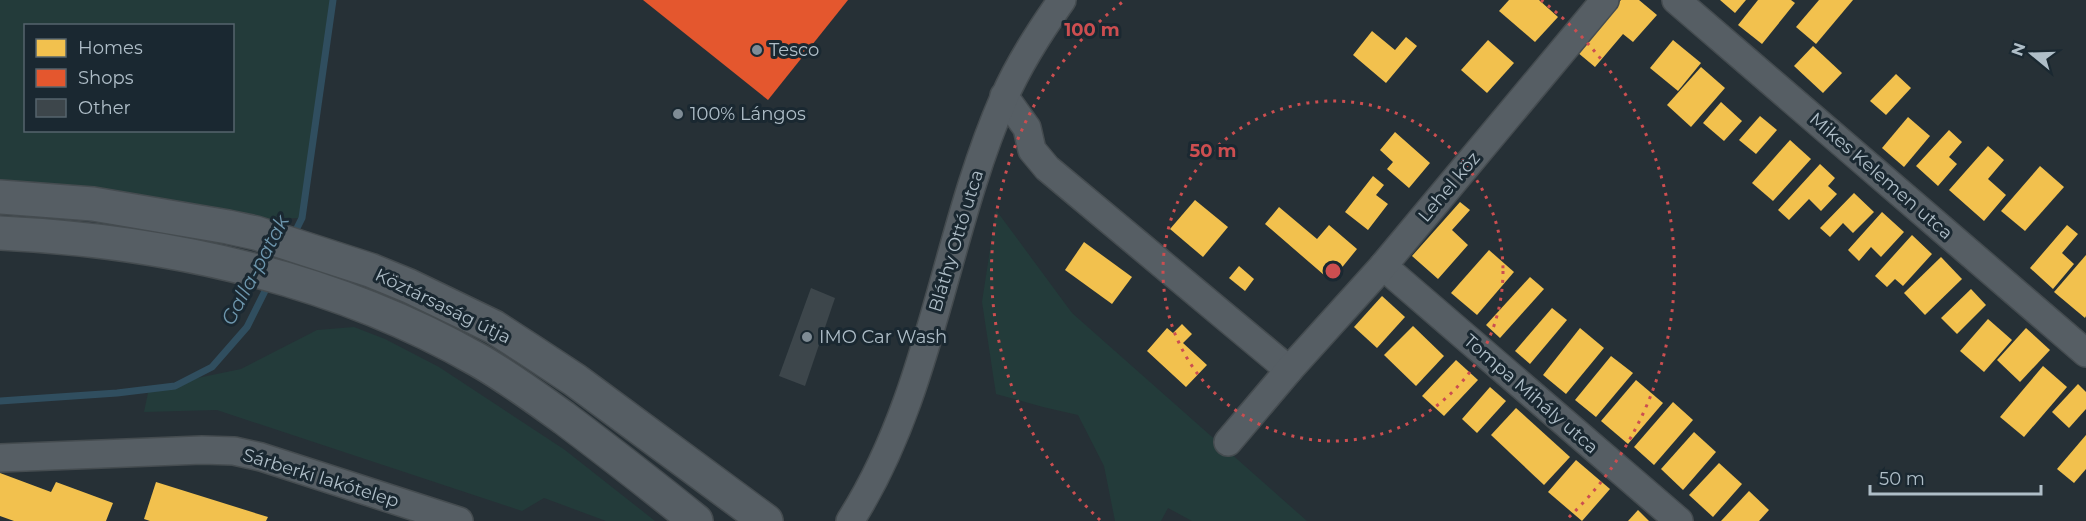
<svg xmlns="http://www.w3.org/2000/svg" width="2086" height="521" viewBox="0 0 2086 521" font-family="Montserrat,sans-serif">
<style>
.green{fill:#233b3a;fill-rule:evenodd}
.homes{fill:#f2c14e}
.shops{fill:#e4572e}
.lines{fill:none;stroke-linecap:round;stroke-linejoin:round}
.stream{stroke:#304e5f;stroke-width:7}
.building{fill:#3d464b}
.minor-casing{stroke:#454c50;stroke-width:30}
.tertiary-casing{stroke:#454c50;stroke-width:36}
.minor{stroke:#565e64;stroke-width:27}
.tertiary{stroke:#565e64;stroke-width:33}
.ring{fill:none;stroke:#cc4e50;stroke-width:3;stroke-dasharray:3 6}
.poi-dot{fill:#7f8c95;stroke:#1a2831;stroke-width:2}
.labels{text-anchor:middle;stroke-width:6;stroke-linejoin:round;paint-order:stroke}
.poi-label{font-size:18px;fill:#afbec8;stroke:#1a2831;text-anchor:start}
.street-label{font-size:18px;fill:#afbec8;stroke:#1a2831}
.water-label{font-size:20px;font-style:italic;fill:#6e97ae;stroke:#1a2831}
.centre{fill:#cc4e50;stroke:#1a2831;stroke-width:3}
.ring-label{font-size:18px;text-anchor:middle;font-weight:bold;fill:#cc4e50;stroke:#1a2831;stroke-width:6;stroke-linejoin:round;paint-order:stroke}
</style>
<rect width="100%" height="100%" fill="#263036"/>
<g class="green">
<path d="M 0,0 L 333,0 L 302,218 L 269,219 L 228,227 L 0,201 ZM 26,26 L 232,26 L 232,130 L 26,130 Z"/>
<path d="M 996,210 L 1072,313 L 1307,521 L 1192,521 L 1168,508 L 1161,521 L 1115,521 L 1104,466 L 1078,415 L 1043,407 L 996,394 L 982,302 Z"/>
<path d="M 354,327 L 385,339 L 439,367 L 565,450 L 655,521 L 606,521 L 544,498 L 522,511 L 217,410 L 144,412 L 149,388 L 241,369 L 317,330 Z"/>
</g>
<g class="homes">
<path d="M 1509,0 L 1539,0 L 1558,17 L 1535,42 L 1499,11 Z"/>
<path d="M 1621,0 L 1639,0 L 1657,15 L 1633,42 L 1623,34 L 1595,67 L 1577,52 Z"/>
<path d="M 1720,0 L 1746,0 L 1735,13 Z"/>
<path d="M 1758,0 L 1791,0 L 1795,3 L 1762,44 L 1738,25 Z"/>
<path d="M 1819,0 L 1853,0 L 1816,44 L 1796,27 Z"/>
<path d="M 1372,31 L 1395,50 L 1406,37 L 1417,46 L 1386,83 L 1353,55 Z"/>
<path d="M 1488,40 L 1514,63 L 1487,93 L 1461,70 Z"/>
<path d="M 1673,40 L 1701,63 L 1678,91 L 1650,68 Z"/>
<path d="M 1813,46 L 1842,73 L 1823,93 L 1794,66 Z"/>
<path d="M 1701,67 L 1725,88 L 1691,127 L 1667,105 Z"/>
<path d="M 1896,74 L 1911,88 L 1886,115 L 1870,101 Z"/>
<path d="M 1721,102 L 1742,121 L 1724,141 L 1703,123 Z"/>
<path d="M 1760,116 L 1777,130 L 1756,154 L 1739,140 Z"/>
<path d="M 1908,117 L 1930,136 L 1904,167 L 1882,148 Z"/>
<path d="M 1949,130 L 1962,142 L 1949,157 L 1957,164 L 1938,186 L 1916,166 Z"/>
<path d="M 1395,132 L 1430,163 L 1409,188 L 1387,169 L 1393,162 L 1380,150 Z"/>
<path d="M 1790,140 L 1811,159 L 1773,201 L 1752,183 Z"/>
<path d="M 1988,146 L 2004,160 L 1988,179 L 2006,195 L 1984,221 L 1949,190 Z"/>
<path d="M 1820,164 L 1835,178 L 1828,186 L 1837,194 L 1821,211 L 1809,199 L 1789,220 L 1778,210 Z"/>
<path d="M 2040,166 L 2064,187 L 2025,231 L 2001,211 Z"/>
<path d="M 1373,176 L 1384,185 L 1376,195 L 1388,204 L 1368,230 L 1345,212 Z"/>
<path d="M 1854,193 L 1874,212 L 1853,233 L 1843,223 L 1830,237 L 1820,228 Z"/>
<path d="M 1195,200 L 1228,227 L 1203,257 L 1170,229 Z"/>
<path d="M 1460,202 L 1470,210 L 1452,230 L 1468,245 L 1438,279 L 1412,256 Z"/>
<path d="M 1279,207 L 1317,239 L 1329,225 L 1357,249 L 1331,281 L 1265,224 Z"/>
<path d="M 1882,212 L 1904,232 L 1881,257 L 1871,247 L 1859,261 L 1848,250 Z"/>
<path d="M 2067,225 L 2078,234 L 2062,253 L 2074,264 L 2053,289 L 2030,268 Z"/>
<path d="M 1912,235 L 1932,254 L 1903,286 L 1895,279 L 1887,287 L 1875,276 Z"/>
<path d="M 1084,242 L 1132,277 L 1112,304 L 1065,270 Z"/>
<path d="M 1489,250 L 1514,272 L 1477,315 L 1451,293 Z"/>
<path d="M 2086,255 L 2086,316 L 2085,318 L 2054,292 Z"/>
<path d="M 1941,257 L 1962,279 L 1925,315 L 1904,293 Z"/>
<path d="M 1239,266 L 1254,279 L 1245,291 L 1229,278 Z"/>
<path d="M 1530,277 L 1544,289 L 1500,338 L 1486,325 Z"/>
<path d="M 1971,289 L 1986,305 L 1957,334 L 1941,318 Z"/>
<path d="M 1382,296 L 1405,317 L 1377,348 L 1354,327 Z"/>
<path d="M 1552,308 L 1567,320 L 1530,364 L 1515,351 Z"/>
<path d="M 1988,319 L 2012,340 L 1984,372 L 1960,351 Z"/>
<path d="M 1182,324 L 1192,334 L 1183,343 L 1207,365 L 1186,387 L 1147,351 L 1167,328 L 1173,333 Z"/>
<path d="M 1413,326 L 1444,356 L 1416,386 L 1384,355 Z"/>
<path d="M 1580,328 L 1604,348 L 1566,394 L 1543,375 Z"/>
<path d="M 2026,328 L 2050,350 L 2020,382 L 1997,360 Z"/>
<path d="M 1611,356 L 1633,373 L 1596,417 L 1575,400 Z"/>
<path d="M 1456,360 L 1478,380 L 1444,416 L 1422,396 Z"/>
<path d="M 2043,366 L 2067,387 L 2024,437 L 2000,417 Z"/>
<path d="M 1636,380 L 1663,403 L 1628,444 L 1601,421 Z"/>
<path d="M 2078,384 L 2086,392 L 2086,409 L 2069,428 L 2052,412 Z"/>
<path d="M 1490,387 L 1506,401 L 1477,433 L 1462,419 Z"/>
<path d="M 1673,402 L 1693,420 L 1654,465 L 1634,447 Z"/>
<path d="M 1516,408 L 1570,457 L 1544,485 L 1491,435 Z"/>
<path d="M 1694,432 L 1716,452 L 1683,490 L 1661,469 Z"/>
<path d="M 2086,435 L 2086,469 L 2074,483 L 2057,469 Z"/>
<path d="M 1576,460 L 1610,489 L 1582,521 L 1548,492 Z"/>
<path d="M 1719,463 L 1742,484 L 1713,517 L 1689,495 Z"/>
<path d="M 0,473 L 51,492 L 56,482 L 113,503 L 106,521 L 14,521 L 0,516 Z"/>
<path d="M 156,482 L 268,517 L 266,521 L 150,521 L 144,519 Z"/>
<path d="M 1749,491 L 1769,510 L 1759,521 L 1721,521 Z"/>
<path d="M 1638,510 L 1649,521 L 1628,521 Z"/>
</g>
<path class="shops" d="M 643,0 L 848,0 L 768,100 Z"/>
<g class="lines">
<g class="stream">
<path d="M 293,236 L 302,218 L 333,0"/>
<path d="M 0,401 L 117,393 L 175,386 L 212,367 L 247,327 L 269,283"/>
</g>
</g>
<path class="building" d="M 811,288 L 835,298 L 805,386 L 779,376 Z"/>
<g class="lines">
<g class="minor-casing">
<g id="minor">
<path d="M 1676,0 L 2086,353"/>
<path d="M 1004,96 L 1027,128 L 1032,150 L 1047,168 L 1289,370"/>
<path d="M 1383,266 L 1679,521"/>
<path d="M 1228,442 L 1289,370 L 1383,266 L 1605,0"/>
<path d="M 0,458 L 202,450 L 234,451 L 261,457 L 459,521"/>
<path d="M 850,521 C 932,393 944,235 1004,98 C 1019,63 1040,31 1062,0"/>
</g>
</g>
<g class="tertiary-casing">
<g id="tertiary">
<path d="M 0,197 L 93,204 L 228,227 L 256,233 L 370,270 L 409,286 L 494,327 L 531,351 L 575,380 L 766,521"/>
<path d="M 0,233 C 166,241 332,277 478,360 C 508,377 536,398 564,418 C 609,452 653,486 696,521"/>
</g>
</g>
<use href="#minor" class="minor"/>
<use href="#tertiary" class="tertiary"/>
</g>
<g class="ring">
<circle cx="1333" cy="271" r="170"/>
<path d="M1100 520A341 341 0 0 1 1125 0M1541 0A341 341 0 0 1 1566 520"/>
</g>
<g class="poi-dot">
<circle cx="757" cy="50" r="6"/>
<circle cx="678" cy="114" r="6"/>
<circle cx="807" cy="337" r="6"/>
</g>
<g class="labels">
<g class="poi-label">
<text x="769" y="56">Tesco</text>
<text x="690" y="120">100% Lángos</text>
<text x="819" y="343">IMO Car Wash</text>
</g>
<g class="street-label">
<text transform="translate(1881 176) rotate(41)" y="6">Mikes Kelemen utca</text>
<text transform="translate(1449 187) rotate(-50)" y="6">Lehel köz</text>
<text transform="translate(956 241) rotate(-73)" y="6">Bláthy Ottó utca</text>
<text transform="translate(443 306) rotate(26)" y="6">Köztársaság útja</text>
<text transform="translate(1531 394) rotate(41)" y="6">Tompa Mihály utca</text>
<text transform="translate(321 478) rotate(17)" y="6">Sárberki lakótelep</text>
</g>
<g class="water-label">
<text transform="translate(255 270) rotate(-62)" y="7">Galla-patak</text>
</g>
</g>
<circle cx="1333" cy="271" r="9" class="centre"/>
<g class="ring-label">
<text x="1092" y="36">100 m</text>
<text x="1213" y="157">50 m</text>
</g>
<rect x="24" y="24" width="210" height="108" fill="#1a2831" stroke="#56646d" stroke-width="1.5"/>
<rect x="36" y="39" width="30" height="18" fill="#f2c14e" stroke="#56646d" stroke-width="1.5"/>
<text x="78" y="54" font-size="18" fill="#afbec8">Homes</text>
<rect x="36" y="69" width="30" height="18" fill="#e4572e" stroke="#56646d" stroke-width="1.5"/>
<text x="78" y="84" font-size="18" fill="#afbec8">Shops</text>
<rect x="36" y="99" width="30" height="18" fill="#3d464b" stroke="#56646d" stroke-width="1.5"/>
<text x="78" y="114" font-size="18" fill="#afbec8">Other</text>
<g transform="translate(2032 54) rotate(289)" stroke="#1a2831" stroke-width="4.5" paint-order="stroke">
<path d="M0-4.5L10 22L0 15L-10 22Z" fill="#afbec8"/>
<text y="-9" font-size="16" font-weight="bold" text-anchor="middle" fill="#afbec8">N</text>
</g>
<path d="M1870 485v9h171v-9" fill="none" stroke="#afbec8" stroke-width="3"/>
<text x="1879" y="485" font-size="18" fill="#afbec8" stroke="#1a2831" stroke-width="4.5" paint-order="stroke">50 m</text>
</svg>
